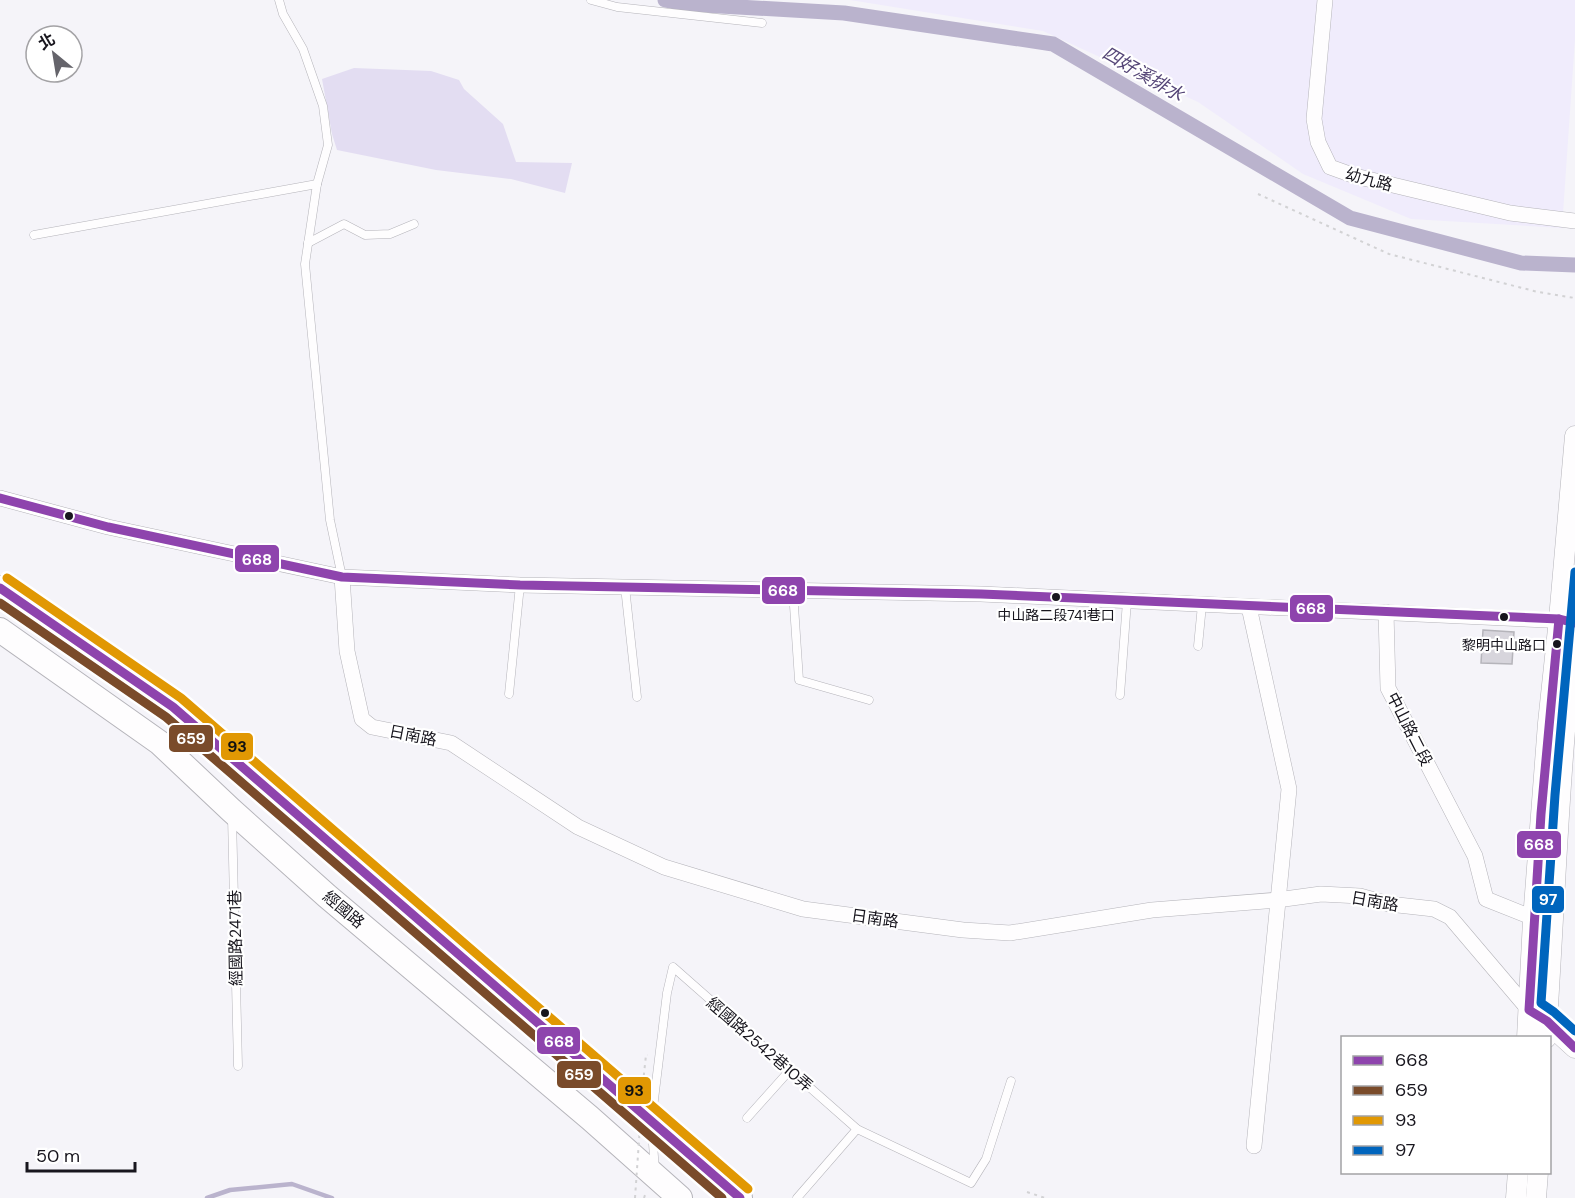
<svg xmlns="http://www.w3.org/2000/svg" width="1575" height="1198" viewBox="0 0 1575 1198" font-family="'DM Sans','Noto Sans TC',sans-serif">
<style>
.built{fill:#f0ecfc}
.green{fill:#e3ddf2}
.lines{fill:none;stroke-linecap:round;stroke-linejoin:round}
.stream{stroke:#bab3cd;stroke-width:4.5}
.canal{stroke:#bab3cd;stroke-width:15}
.building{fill:#d7d5dc;stroke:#b5b4ba;stroke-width:1.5}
.service-casing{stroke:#b5b4ba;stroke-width:9}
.minor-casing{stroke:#b5b4ba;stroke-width:16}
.tertiary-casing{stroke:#b5b4ba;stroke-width:21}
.primary-casing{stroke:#b5b4ba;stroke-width:26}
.path{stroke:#d2d2d4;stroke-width:2;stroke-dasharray:3 4.5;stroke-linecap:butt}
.service{stroke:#fefdfe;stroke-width:8}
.minor{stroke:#fefdfe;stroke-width:15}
.tertiary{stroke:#fefdfe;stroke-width:20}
.primary{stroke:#fefdfe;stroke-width:24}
.path-bridge{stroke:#d2d2d4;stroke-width:2;stroke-dasharray:3 4.5;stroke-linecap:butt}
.bus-1-casing{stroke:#fff;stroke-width:14}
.bus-2-casing{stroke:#fff;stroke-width:14}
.bus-3-casing{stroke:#fff;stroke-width:14}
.bus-4-casing{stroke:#fff;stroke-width:14}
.bus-1{stroke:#8e44ad;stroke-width:9}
.bus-2{stroke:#7a4b2a;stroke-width:9}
.bus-3{stroke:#e19803;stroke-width:9}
.bus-4{stroke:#0065bd;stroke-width:9}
.bus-dot{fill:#18161e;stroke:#fff;stroke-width:2}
.labels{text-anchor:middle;stroke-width:4.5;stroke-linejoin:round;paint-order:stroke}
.bus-label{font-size:14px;fill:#18161e;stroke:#fff}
.street-label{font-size:16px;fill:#18161e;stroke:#fff}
.water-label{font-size:18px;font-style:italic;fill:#554677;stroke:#fff}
.line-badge{stroke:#fff;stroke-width:2}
.badge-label{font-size:16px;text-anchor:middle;font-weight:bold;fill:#fff}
.pale-badge-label{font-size:16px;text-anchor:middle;font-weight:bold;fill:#111}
</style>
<rect width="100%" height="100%" fill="#f5f4f9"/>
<path class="built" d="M 850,0 L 1575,0 L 1575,39 L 1562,228 L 1411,219 L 1303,174 L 1198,102 L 1043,31 Z"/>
<path class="green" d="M 354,68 L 431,71 L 459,80 L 464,89 L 503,124 L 516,162 L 572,163 L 565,193 L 511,179 L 436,170 L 337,150 L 332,134 L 322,79 Z"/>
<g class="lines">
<path class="stream" d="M 207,1198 L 230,1190 L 292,1184 L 332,1198"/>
<path class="canal" d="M 665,0 L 685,4 L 844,13 L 1053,44 L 1350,218 L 1521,263 L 1575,265"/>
</g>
<path class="building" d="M 1483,630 L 1514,632 L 1512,664 L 1481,663 Z"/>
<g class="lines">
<g class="service-casing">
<g id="service">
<path d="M 279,0 L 283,14 L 303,49 L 323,106 L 328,145 L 317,184 L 305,264 L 330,520 L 342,577"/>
<path d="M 591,0 L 617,7 L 762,23"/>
<path d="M 34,235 L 317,184"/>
<path d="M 308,243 L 344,224 L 365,235 L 390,234 L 414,224"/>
<path d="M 625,587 L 637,697"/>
<path d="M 793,591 L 799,680 L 869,700"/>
<path d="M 1198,646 L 1202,605"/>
<path d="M 509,694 L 520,585"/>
<path d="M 1120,695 L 1127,601"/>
<path d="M 232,817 L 238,1066"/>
<path d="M 652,1116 L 667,993 L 673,967 L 857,1129 L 797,1198"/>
<path d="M 747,1118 L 790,1070"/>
<path d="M 857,1129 L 971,1183 L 986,1159 L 1011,1081"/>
<path d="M 652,1131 L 655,1170"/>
</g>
</g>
<g class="minor-casing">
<g id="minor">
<path d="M 1325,0 L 1314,119 L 1318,142 L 1330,167 L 1355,176 L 1510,213 L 1575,221"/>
<path d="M 0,498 L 108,527 L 342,577 L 520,585 L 981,594 L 1568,621"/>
<path d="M 342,577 L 347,651 L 362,719 L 372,727 L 451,743 L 578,827 L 664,867 L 803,909 L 963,930 L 1010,933 L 1152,910 L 1277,900 L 1321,894 L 1360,896 L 1389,904 L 1434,909 L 1450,917 L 1529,1010"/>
<path d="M 1249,607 L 1289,789 L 1254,1146"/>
<path d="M 1386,612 L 1388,688 L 1475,856 L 1486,899 L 1541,921"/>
</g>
</g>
<g class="tertiary-casing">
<g id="tertiary">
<path d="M 1541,1017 L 1575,1048"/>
<path d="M 1527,1038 L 1533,920 L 1548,723 L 1559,619 L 1575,436"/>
<path d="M 1546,1038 C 1555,901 1559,765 1575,629"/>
<path d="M 1516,1198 L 1518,1172"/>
<path d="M 1536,1198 L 1538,1172"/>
</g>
</g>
<g class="primary-casing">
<g id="primary">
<path d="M 0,588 L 173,707 L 740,1198"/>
<path d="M 0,630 L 160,743 L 231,810 L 327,896 L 590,1118 L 680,1198"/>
</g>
</g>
<g class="path">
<path d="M 1258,194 L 1389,254 L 1538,292 L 1575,298"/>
<path d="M 643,1083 L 646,1055 L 648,1055"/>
<path d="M 1027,1192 L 1045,1198"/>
<path d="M 644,1198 L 646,1192"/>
</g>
<use href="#service" class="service"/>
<use href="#minor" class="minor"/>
<use href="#tertiary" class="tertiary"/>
<use href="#primary" class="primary"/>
<path class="path-bridge" d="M 635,1198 L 643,1083"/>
<g class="bus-1-casing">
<g id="bus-1">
<path d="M 0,498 L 108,527 L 342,577 L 520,585 L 981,594 L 1559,619 L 1575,623"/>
<path d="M 0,588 L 173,707 L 740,1198"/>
<path d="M 1559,619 L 1541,814 L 1529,1010 L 1547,1021 L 1575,1048"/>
</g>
</g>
<g class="bus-2-casing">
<path id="bus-2" d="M 0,603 L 166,717 L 722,1198"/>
</g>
<g class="bus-3-casing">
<path id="bus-3" d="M 7,578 L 181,698 L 748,1189"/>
</g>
<g class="bus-4-casing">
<path id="bus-4" d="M 1575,572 L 1555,795 L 1541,1003 L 1554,1012 L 1575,1031"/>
</g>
<use href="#bus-1" class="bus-1"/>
<use href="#bus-2" class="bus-2"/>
<use href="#bus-3" class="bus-3"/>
<use href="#bus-4" class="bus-4"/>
</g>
<g class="bus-dot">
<circle cx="69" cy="516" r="5"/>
<circle cx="1056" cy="597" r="5"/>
<circle cx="1504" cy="617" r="5"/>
<circle cx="1557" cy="644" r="5"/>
<circle cx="545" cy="1013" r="5"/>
</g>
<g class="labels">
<g class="bus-label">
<text x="1056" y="620">中山路二段741巷口</text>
<text x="1546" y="650" text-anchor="end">黎明中山路口</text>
</g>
<g class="street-label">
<text transform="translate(1369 179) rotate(15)" y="6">幼九路</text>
<text transform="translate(1410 729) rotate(63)" y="6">中山路二段</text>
<text transform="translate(413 735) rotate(11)" y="6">日南路</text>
<text transform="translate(1375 901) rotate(10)" y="6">日南路</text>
<text transform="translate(344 909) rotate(40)" y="6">經國路</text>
<text transform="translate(875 918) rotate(8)" y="6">日南路</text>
<text transform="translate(235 938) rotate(-91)" y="6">經國路2471巷</text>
<text transform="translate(760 1044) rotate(41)" y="6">經國路2542巷10弄</text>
</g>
<g class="water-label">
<text transform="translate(1143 74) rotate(30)" y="6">四好溪排水</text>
</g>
</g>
<g class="line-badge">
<rect x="234" y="544" width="46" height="29" rx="6" fill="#8e44ad"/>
<rect x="761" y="576" width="45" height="29" rx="6" fill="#8e44ad"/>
<rect x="1289" y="594" width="45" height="29" rx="6" fill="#8e44ad"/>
<rect x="168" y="724" width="46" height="29" rx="6" fill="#7a4b2a"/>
<rect x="220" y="732" width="34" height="29" rx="6" fill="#e19803"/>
<rect x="1516" y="830" width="46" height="29" rx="6" fill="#8e44ad"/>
<rect x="1531" y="885" width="34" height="29" rx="6" fill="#0065bd"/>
<rect x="536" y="1026" width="45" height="29" rx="6" fill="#8e44ad"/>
<rect x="556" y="1060" width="46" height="29" rx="6" fill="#7a4b2a"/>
<rect x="617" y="1076" width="35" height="29" rx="6" fill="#e19803"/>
</g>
<g class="badge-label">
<text x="257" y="565">668</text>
<text x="783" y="596">668</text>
<text x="1311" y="614">668</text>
<text x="191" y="744">659</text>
<text x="1539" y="850">668</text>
<text x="1548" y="905">97</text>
<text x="559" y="1047">668</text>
<text x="579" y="1080">659</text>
</g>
<g class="pale-badge-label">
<text x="237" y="752">93</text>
<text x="634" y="1096">93</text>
</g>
<rect x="1341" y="1036" width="210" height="138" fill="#ffffff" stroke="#a3a2a5" stroke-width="1.5"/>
<rect x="1353" y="1056" width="30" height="9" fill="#8e44ad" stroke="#a3a2a5" stroke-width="1.5"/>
<text x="1395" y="1066" font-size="18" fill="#18161e">668</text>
<rect x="1353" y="1086" width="30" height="9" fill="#7a4b2a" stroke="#a3a2a5" stroke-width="1.5"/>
<text x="1395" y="1096" font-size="18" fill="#18161e">659</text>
<rect x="1353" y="1116" width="30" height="9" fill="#e19803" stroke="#a3a2a5" stroke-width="1.5"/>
<text x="1395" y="1126" font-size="18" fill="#18161e">93</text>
<rect x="1353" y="1146" width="30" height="9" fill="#0065bd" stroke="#a3a2a5" stroke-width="1.5"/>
<text x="1395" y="1156" font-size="18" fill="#18161e">97</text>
<g transform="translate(54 54) rotate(330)"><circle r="28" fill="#ffffff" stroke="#a3a2a5" stroke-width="1.5"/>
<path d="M0-4.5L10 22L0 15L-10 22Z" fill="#65646b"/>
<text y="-9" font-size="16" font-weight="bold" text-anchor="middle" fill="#18161e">北</text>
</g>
<path d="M27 1162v9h108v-9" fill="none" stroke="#18161e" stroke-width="3"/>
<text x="36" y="1162" font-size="18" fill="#18161e" stroke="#ffffff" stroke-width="4.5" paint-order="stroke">50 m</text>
</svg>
